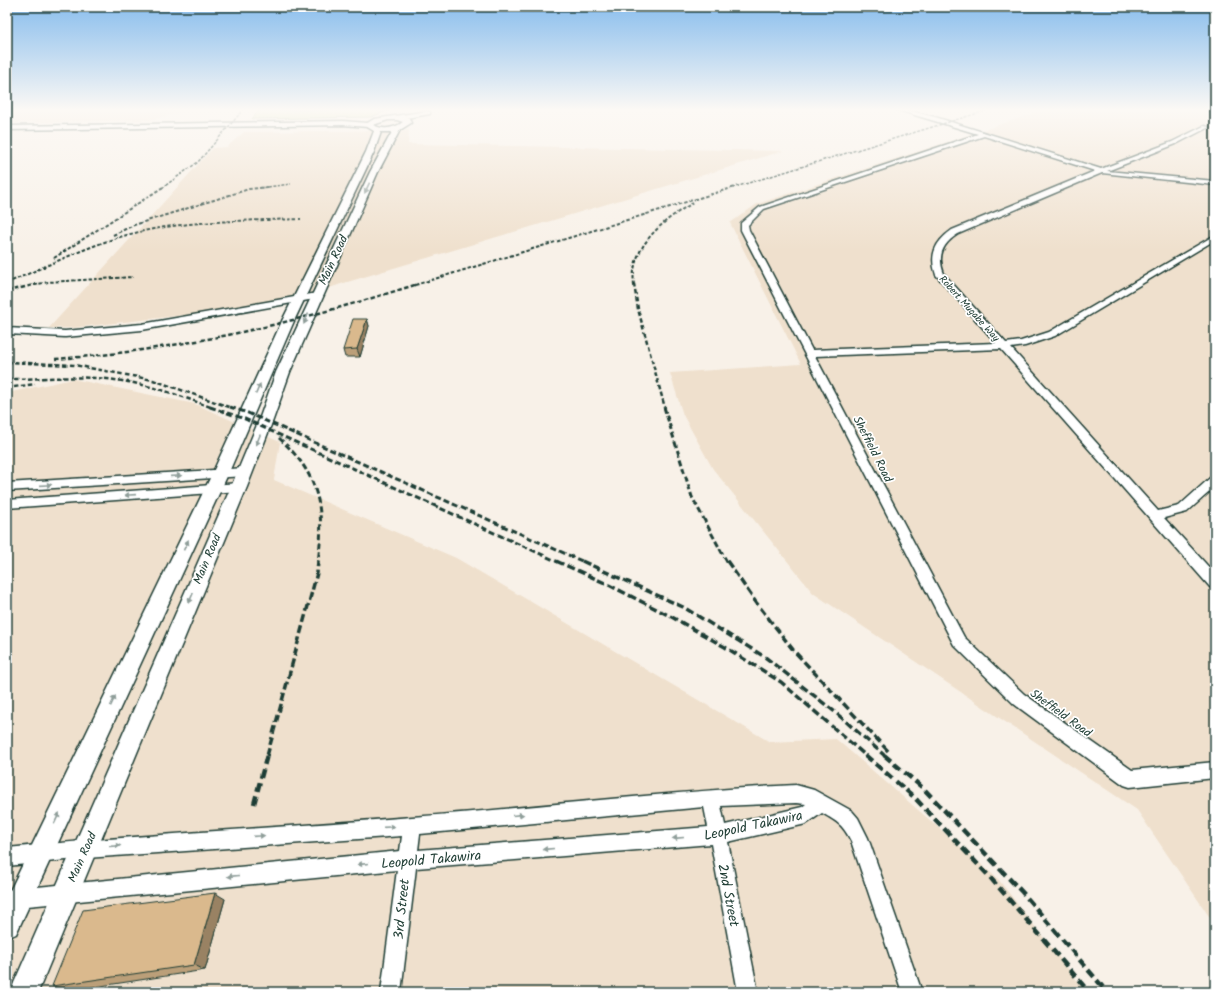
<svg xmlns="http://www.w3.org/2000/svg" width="1222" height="999" viewBox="0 0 1222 999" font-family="Kalam,sans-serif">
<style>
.built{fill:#efe0cd}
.green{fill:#c6dc92;stroke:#728c63}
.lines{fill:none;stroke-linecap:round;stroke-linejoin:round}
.minor-casing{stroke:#1f3d34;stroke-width:3}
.major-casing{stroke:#1f3d34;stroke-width:3}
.minor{fill:#fff;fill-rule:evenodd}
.major{fill:#fff;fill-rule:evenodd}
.rail-far5{stroke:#1f3d34;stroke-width:1.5;stroke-dasharray:3 1.5;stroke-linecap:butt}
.rail-far4{stroke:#1f3d34;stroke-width:2;stroke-dasharray:3.5 2;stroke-linecap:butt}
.rail-far3{stroke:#1f3d34;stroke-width:2.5;stroke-dasharray:4.5 2.5;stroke-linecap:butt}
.rail-far2{stroke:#1f3d34;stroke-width:3;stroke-dasharray:6 3;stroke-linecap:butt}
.rail-far1{stroke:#1f3d34;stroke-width:3.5;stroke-dasharray:8 3.5;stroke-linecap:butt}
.rail{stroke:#1f3d34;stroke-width:4.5;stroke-dasharray:9 4.5;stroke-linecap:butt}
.wall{fill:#bb9f79;stroke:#1f3d34}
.shaded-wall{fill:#998263;stroke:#1f3d34}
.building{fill:#dab98d;stroke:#1f3d34}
.oneway{fill:#8f9e9a}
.labels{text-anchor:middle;stroke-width:3.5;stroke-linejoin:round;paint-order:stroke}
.far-street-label{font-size:10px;fill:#1f3d34;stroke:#fff}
.street-label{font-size:12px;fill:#1f3d34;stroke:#fff}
.near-street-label{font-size:14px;fill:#1f3d34;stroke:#fff}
</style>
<rect width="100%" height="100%" fill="#f8f1e8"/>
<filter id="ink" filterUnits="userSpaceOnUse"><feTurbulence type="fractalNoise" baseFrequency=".025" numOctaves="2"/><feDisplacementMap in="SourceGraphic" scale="8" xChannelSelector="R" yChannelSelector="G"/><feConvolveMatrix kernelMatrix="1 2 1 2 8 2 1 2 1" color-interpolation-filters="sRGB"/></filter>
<g filter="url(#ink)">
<g class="built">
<path d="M 7,110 L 189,110 L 150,120 L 7,123 Z"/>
<path d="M 1044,110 L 1198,110 L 1215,121 L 1215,925 L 1137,810 L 813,593 L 713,469 L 683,415 L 670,373 L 801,364 L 730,223 L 757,204 Z"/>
<path d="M 409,130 L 408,144 L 783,151 L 344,283 L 282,304 L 71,328 L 49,328 L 213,148 L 227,147 L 244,132 Z"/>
<path d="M 73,379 L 195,404 L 280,442 L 274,480 L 456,558 L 770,742 L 836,739 L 998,879 L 1086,992 L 7,992 L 7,393 Z"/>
</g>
<path class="green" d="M 259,110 L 390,110 L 371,117 L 252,119 Z"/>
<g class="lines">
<g class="minor-casing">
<g id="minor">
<path d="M 898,110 L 907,110 L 935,117 L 1101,169 L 1172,142 L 1204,126 L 1209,127 L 1176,144 L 1107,171 L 1215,181 L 1215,185 L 1102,173 L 958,234 C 942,244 937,256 944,274 L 1006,343 L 1021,341 L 1049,332 L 1215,235 L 1215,240 L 1055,336 L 1025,346 L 1011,348 L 1158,511 L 1179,506 L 1211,477 L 1215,476 L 1215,487 L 1187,512 L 1164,518 L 1215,574 L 1215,588 L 1210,587 L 1001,349 L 815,356 L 964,637 L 1024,694 L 1132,770 L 1215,762 L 1215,778 L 1130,787 L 1124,785 L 1014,704 L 954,645 L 741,230 L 741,223 L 760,207 L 978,134 ZM 984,136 L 1095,171 L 952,230 C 935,242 929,255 936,275 L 996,343 L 812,350 L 749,230 L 748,225 L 764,209 Z"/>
<path d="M 343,121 L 368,123 L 371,125 L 368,127 L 343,125 L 7,130 L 7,126 Z"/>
<path d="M 317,293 L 320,294 L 321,296 L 320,298 L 142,330 L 65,337 L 7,334 L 7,328 L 65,331 L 142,324 Z"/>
<path d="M 245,468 L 249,469 L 251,472 L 249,475 L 245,476 L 7,491 L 7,483 Z"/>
<path d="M 239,483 L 243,484 L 245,487 L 243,490 L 239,491 L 7,508 L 7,500 Z"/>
<path d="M 796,785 L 814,790 L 852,811 L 858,818 L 868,838 L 922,992 L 902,992 L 851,841 C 843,825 838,822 822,813 L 806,824 L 728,842 L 758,992 L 738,992 L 711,844 L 416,868 L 401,992 L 381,992 L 397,870 L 7,908 L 7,890 L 400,851 L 402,836 L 86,858 L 7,866 L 7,848 C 142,834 277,828 412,817 C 540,807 667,791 796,785 ZM 796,803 L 806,804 L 802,807 L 725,825 L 721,806 ZM 704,807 L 708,827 L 418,850 L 420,834 Z"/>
</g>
</g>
<g class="major-casing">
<path id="major" d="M 428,111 L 430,112 L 430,114 L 406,118 L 409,118 L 411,123 L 400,130 L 378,172 L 290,372 L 273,420 L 247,487 L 38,992 L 10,992 L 231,487 L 259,420 L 276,372 L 370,172 L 392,132 L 381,132 L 374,152 L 294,321 L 229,472 L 16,934 L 7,938 L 7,897 L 213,472 L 282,321 L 366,152 L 374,131 L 364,125 L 374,119 ZM 388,120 L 397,120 L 403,122 C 394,129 382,130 373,125 Z"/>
</g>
<use href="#minor" class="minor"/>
<use href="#major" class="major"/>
<g class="rail-far5">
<path d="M 162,188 L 198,162 L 243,110"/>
<path d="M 259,188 L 291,184"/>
<path d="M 732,188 L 988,110"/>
</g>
<g class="rail-far4">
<path d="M 113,235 L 134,225 L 249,189 L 268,187"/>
<path d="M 54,258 L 163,187"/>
<path d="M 7,283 C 45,267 83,248 123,236 C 180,220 242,221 301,219"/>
<path d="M 34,285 L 48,282 L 133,277"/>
<path d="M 415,285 L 735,187"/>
<path d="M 634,285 C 629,247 664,219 693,203"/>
</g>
<g class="rail-far3">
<path d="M 634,284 L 638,309 L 665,408"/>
<path d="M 7,291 L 38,284"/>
<path d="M 55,359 C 95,356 134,352 173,345 C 256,332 338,309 418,284"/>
<path d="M 7,362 L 74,365 L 153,380 L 232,408"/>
<path d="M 7,379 C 43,379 80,375 115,380 C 149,384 181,396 213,408"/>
<path d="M 7,388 L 35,384"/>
</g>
<g class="rail-far2">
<path d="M 210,407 L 245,419 L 558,562"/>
<path d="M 230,407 L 248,413 L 584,562"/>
<path d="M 664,407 L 692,497 L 727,562"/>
<path d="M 279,438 C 320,475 325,509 318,562"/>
</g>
<g class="rail-far1">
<path d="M 556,561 L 605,583 L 670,616 L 725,647 L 781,682 L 866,756"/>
<path d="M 582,561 L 683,607 L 765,657 L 835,712 L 885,756"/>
<path d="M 727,561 L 755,601 L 794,651 L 889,752"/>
<path d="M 267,756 L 317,573 L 318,561"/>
</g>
<g class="rail">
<path d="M 865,755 L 914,797 L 988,875 L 1089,992"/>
<path d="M 884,755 L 924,789 L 1022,892 L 1107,992"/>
<path d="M 254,804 L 267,755"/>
</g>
</g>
<g class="wall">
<path d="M 367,319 L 369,326 L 360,357 L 345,357 L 343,350 Z"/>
<path d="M 225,899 L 205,970 L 68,991 L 52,986 Z"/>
</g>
<g class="shaded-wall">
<path d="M 367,319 L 369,326 L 360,357 L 357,349 Z"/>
<path d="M 215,893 L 225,899 L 205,970 L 194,965 Z"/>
</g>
<g class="building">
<path d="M 353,319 L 367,319 L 357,349 L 343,350 Z"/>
<path d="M 215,893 L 194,965 L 52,986 L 83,910 Z"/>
</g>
<defs><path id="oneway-solid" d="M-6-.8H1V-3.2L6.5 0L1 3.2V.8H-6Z"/></defs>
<g class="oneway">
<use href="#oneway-solid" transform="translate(367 188) rotate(115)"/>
<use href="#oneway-solid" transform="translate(306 319) rotate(114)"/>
<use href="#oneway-solid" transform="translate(258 389) rotate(-67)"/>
<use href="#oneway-solid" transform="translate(258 440) rotate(112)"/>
<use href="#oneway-solid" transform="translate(176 476) rotate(-4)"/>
<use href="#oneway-solid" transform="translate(46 485) rotate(-4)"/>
<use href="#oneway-solid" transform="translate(130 495) rotate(176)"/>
<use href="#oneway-solid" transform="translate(186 545) rotate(-65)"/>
<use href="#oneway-solid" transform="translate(191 598) rotate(113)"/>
<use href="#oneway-solid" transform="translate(113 701) rotate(-65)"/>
<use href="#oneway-solid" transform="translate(518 815) rotate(-5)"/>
<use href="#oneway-solid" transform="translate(57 818) rotate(-65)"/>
<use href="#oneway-solid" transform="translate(389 827) rotate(-4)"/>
<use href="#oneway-solid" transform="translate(259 836) rotate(-4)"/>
<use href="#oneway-solid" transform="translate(678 838) rotate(175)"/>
<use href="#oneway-solid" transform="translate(115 846) rotate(-4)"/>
<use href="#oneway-solid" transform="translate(548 849) rotate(175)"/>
<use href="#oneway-solid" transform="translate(363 864) rotate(175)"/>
<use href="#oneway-solid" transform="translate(233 876) rotate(175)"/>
</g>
</g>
<linearGradient id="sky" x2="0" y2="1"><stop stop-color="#88bded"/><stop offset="0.44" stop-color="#fcf9f5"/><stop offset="1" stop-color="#fcf9f5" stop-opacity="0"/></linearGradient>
<rect width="1222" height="250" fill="url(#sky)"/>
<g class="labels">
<g class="far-street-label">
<text transform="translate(970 308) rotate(48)" y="4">Robert Mugabe Way</text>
</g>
<g class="street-label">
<text transform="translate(333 260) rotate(-65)" y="4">Main Road</text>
<text transform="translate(873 449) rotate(63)" y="4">Sheffield Road</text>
<text transform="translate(207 559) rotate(-67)" y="4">Main Road</text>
<text transform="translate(1061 713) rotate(36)" y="4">Sheffield Road</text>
<text transform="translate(82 857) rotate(-66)" y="4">Main Road</text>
</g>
<g class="near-street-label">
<text transform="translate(753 825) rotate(-12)" y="5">Leopold Takawira</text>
<text transform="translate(431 859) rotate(-5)" y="5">Leopold Takawira</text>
<text transform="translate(729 895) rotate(79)" y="5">2nd Street</text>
<text transform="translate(401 909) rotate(-84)" y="5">3rd Street</text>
</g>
</g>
<rect width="1222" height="999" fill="none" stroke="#fff" stroke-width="24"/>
<rect x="12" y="12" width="1198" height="975" fill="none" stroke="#1f3d34" stroke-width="1.5" filter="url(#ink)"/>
</svg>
